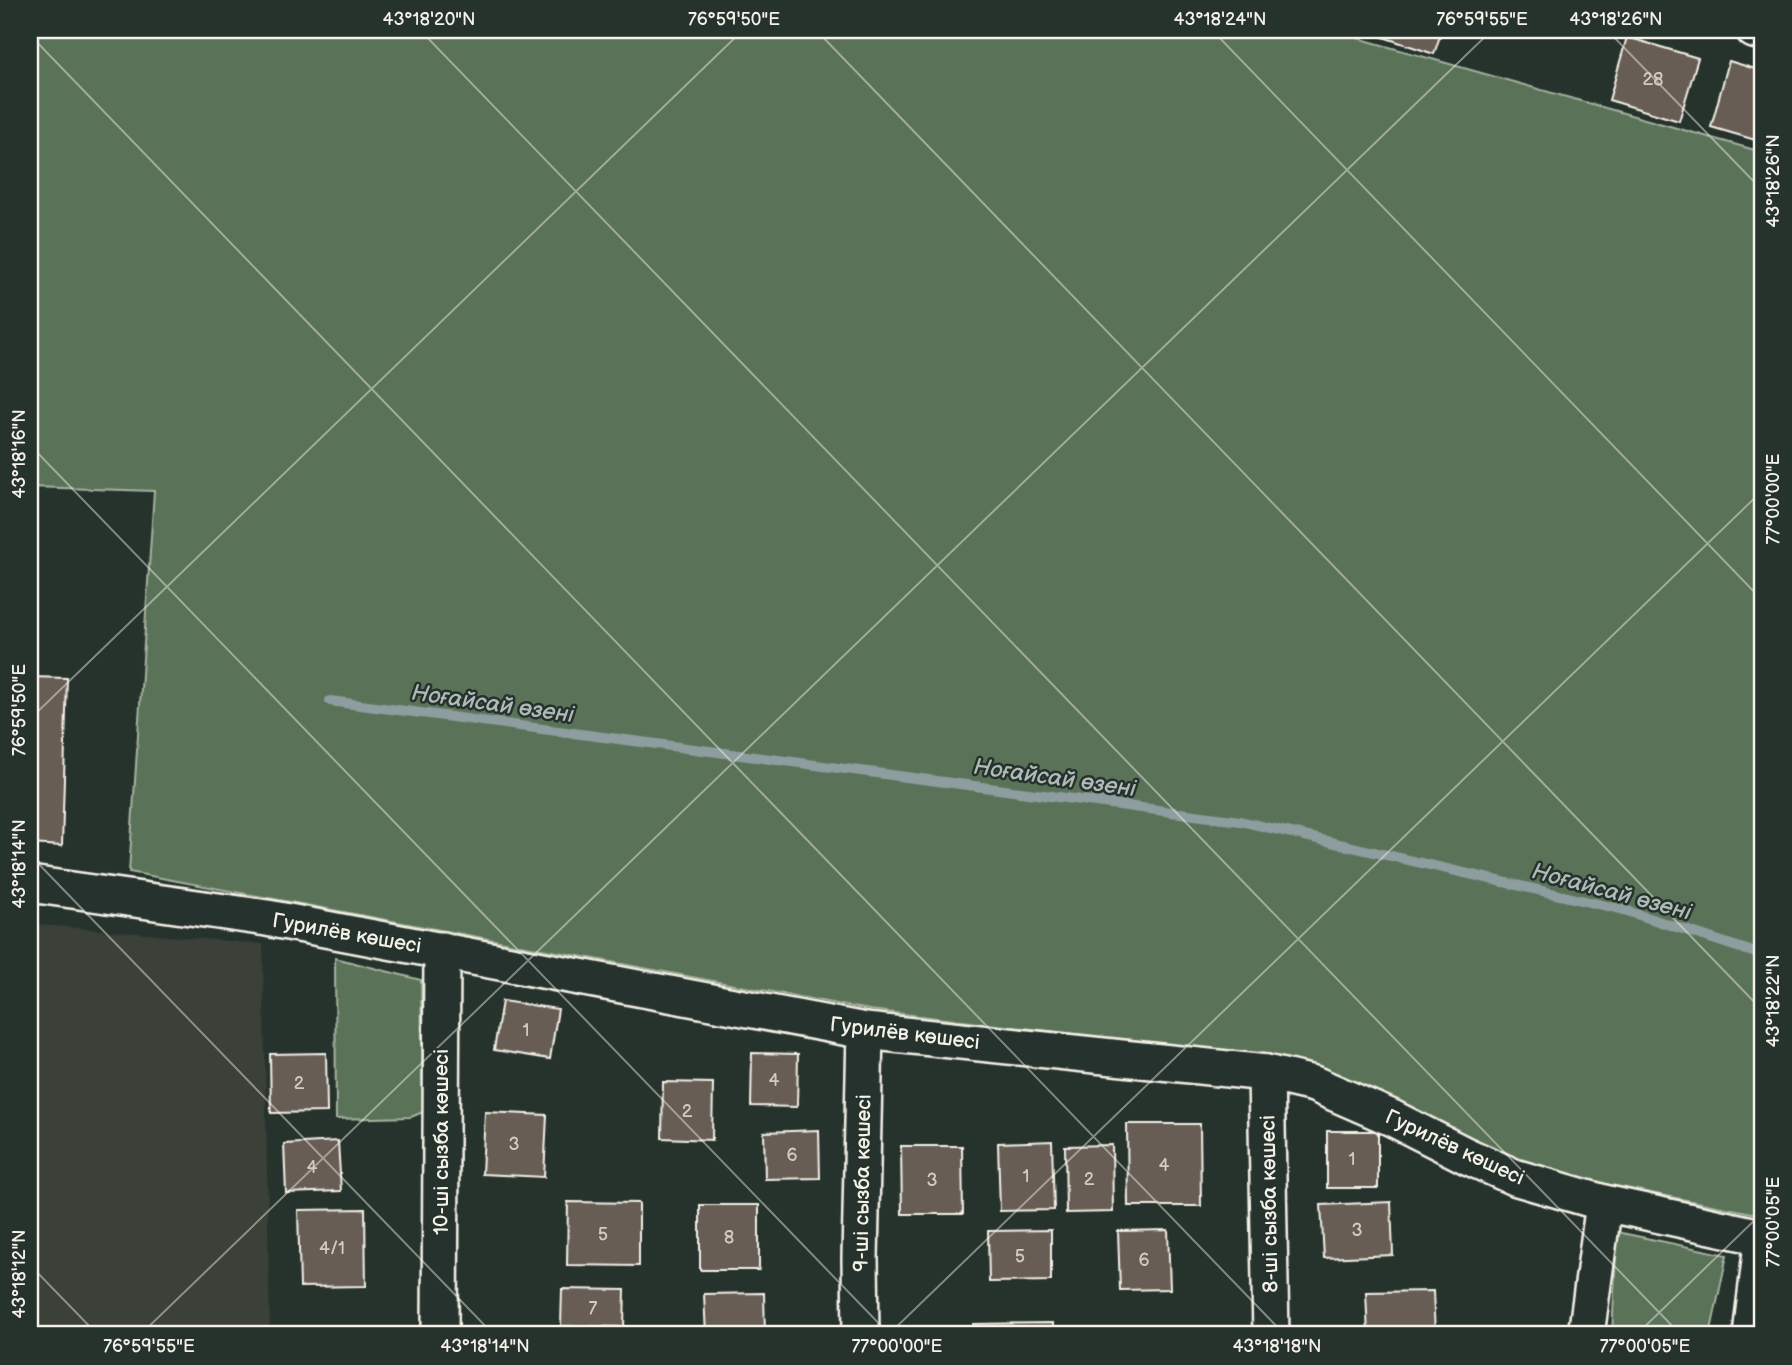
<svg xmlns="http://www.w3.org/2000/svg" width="1792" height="1365" viewBox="0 0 1792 1365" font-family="'Balsamiq Sans',sans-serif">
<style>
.built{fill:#3a4039}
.green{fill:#5a7358;stroke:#a7b2a0;stroke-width:2}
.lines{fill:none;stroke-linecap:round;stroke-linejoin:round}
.stream{stroke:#8e9ea0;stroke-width:10}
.building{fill:#685d55;stroke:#f4f1e8;stroke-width:2}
.minor-casing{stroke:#f4f1e8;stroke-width:40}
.minor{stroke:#26332d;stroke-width:35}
.ticks{fill:none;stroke:#f4f1e8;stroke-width:2;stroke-opacity:0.45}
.labels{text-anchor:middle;stroke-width:5;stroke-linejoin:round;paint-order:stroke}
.number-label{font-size:18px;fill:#d1ccc3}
.street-label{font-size:21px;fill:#f4f1e8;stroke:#26332d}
.water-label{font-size:23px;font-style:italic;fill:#b0bab8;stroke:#26332d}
.neatline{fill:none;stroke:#f4f1e8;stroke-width:2.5}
.ticks-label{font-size:18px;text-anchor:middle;fill:#f4f1e8}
</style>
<rect width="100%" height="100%" fill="#26332d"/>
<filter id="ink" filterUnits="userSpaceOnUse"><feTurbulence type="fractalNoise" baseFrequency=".0143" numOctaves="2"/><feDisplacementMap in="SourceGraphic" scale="14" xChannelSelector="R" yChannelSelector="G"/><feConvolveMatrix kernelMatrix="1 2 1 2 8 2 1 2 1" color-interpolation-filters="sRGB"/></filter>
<g filter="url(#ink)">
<path class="built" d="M 30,924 L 263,944 L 270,1335 L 30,1335 Z"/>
<g class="green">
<path d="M 30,30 L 1329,30 L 1762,152 L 1762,1215 L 1560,1175 L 1510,1161 L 1366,1087 L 1294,1060 L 869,1010 L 129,872 L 154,491 L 30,487 Z"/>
<path d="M 335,958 L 421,980 L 423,1112 L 411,1117 L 336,1119 Z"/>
<path d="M 1617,1232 L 1727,1255 L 1710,1335 L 1612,1335 Z"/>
</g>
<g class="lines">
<path class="stream" d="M 330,701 L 1240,821 L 1624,910 L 1762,955"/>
</g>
<g class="building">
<path d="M 1366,30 L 1442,30 L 1434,54 L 1365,31 Z"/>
<path d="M 1627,37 L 1698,58 L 1679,121 L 1609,100 Z"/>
<path d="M 1729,61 L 1762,71 L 1762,142 L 1711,127 Z"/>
<path d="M 30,677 L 67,678 L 62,846 L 30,844 Z"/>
<path d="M 502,1001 L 558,1009 L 550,1059 L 494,1050 Z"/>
<path d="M 326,1053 L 327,1112 L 271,1113 L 270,1054 Z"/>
<path d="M 752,1053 L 798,1054 L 797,1107 L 751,1106 Z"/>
<path d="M 663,1082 L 713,1083 L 712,1140 L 662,1138 Z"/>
<path d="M 485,1112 L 547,1115 L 544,1177 L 482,1174 Z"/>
<path d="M 1127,1124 L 1200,1124 L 1201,1206 L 1128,1206 Z"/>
<path d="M 819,1130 L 820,1178 L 765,1179 L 764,1132 Z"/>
<rect x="1327" y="1131" width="51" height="57"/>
<path d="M 338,1141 L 341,1191 L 286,1193 L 284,1144 Z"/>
<path d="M 1052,1141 L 1054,1210 L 1000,1211 L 998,1143 Z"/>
<path d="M 1112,1145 L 1113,1212 L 1066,1213 L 1065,1146 Z"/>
<path d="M 901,1146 L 962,1146 L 963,1214 L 902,1214 Z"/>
<path d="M 568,1202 L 639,1203 L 639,1266 L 567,1265 Z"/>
<path d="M 1391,1202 L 1393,1255 L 1324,1258 L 1321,1205 Z"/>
<rect x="700" y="1205" width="59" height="65"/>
<path d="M 365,1209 L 366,1286 L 300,1287 L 298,1210 Z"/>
<path d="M 1051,1230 L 1051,1281 L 989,1282 L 988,1231 Z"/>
<path d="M 1168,1230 L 1170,1289 L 1120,1290 L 1118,1231 Z"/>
<path d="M 562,1289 L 625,1290 L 624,1327 L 561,1326 Z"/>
<path d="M 1433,1291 L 1435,1335 L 1368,1335 L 1366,1292 Z"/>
<path d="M 764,1293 L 765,1335 L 706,1335 L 704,1294 Z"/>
<path d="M 1053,1323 L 1053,1335 L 973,1335 L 973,1324 Z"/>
</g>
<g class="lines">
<g class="minor-casing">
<g id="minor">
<path d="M 1754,30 L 1762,32"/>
<path d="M 30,884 L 267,918 L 865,1031 L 1266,1073 L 1314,1084 L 1392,1118 L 1467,1156 L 1514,1177 L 1604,1203 L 1762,1237"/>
<path d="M 1266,1073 L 1271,1335"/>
<path d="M 440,1335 L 442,950"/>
<path d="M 861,1335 L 860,1258 L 865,1031"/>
<path d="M 1586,1335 L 1604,1203"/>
<path d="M 1751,1335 L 1762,1244"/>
</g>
</g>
<use href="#minor" class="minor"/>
</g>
</g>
<path class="ticks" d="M 420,30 L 1681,1335M 816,30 L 1762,1010M 1212,30 L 1762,600M 1607,30 L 1762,190M 30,35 L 1285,1335M 30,445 L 890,1335M 30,719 L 743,30M 30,855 L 494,1335M 30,1265 L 98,1335M 140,1335 L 1492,30M 888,1335 L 1762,491M 1636,1335 L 1762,1213"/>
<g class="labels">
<g class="number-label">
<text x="1653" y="85">28</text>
<text x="526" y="1036">1</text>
<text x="774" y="1086">4</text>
<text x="299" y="1089">2</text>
<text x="687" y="1117">2</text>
<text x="514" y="1150">3</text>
<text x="792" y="1161">6</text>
<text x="1352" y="1165">1</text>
<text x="1164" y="1171">4</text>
<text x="312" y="1173">4</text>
<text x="1026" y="1182">1</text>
<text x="1089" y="1185">2</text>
<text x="932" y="1186">3</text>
<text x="1357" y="1236">3</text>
<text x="603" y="1240">5</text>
<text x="729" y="1243">8</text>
<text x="332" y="1254">4/1</text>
<text x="1020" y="1262">5</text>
<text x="1144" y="1266">6</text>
<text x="593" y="1314">7</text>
</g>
<g class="street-label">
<text transform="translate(347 933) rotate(10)" y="7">Гурилёв көшесі</text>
<text transform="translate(905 1033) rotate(7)" y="7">Гурилёв көшесі</text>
<text transform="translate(441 1142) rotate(-90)" y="7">10-ші сызба көшесі</text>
<text transform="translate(1455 1147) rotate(25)" y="7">Гурилёв көшесі</text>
<text transform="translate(862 1183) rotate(-89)" y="7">9-ші сызба көшесі</text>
<text transform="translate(1269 1204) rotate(-91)" y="7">8-ші сызба көшесі</text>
</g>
<g class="water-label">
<text transform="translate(493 703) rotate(8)" y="8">Ноғайсай өзені</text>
<text transform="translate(1055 777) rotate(8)" y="8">Ноғайсай өзені</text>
<text transform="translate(1612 891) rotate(15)" y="8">Ноғайсай өзені</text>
</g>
</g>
<rect width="1792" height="1365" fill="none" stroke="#26332d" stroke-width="77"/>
<rect x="38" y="38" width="1716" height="1288" class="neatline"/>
<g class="ticks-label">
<text x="429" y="25">43°18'20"N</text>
<text x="734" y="25">76°59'50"E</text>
<text x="1220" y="25">43°18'24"N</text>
<text x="1482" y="25">76°59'55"E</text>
<text x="1616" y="25">43°18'26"N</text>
<text transform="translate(1773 181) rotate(-90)" y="6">43°18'26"N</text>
<text transform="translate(19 454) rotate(-90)" y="6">43°18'16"N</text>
<text transform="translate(1773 499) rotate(-90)" y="6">77°00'00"E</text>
<text transform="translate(19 710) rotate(-90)" y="6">76°59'50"E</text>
<text transform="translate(19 864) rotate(-90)" y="6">43°18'14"N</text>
<text transform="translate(1773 1001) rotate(-90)" y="6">43°18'22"N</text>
<text transform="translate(1773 1222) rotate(-90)" y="6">77°00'05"E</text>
<text transform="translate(19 1274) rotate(-90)" y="6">43°18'12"N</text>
<text x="149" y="1352">76°59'55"E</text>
<text x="485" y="1352">43°18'14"N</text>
<text x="897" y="1352">77°00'00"E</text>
<text x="1277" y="1352">43°18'18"N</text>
<text x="1645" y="1352">77°00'05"E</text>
</g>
</svg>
